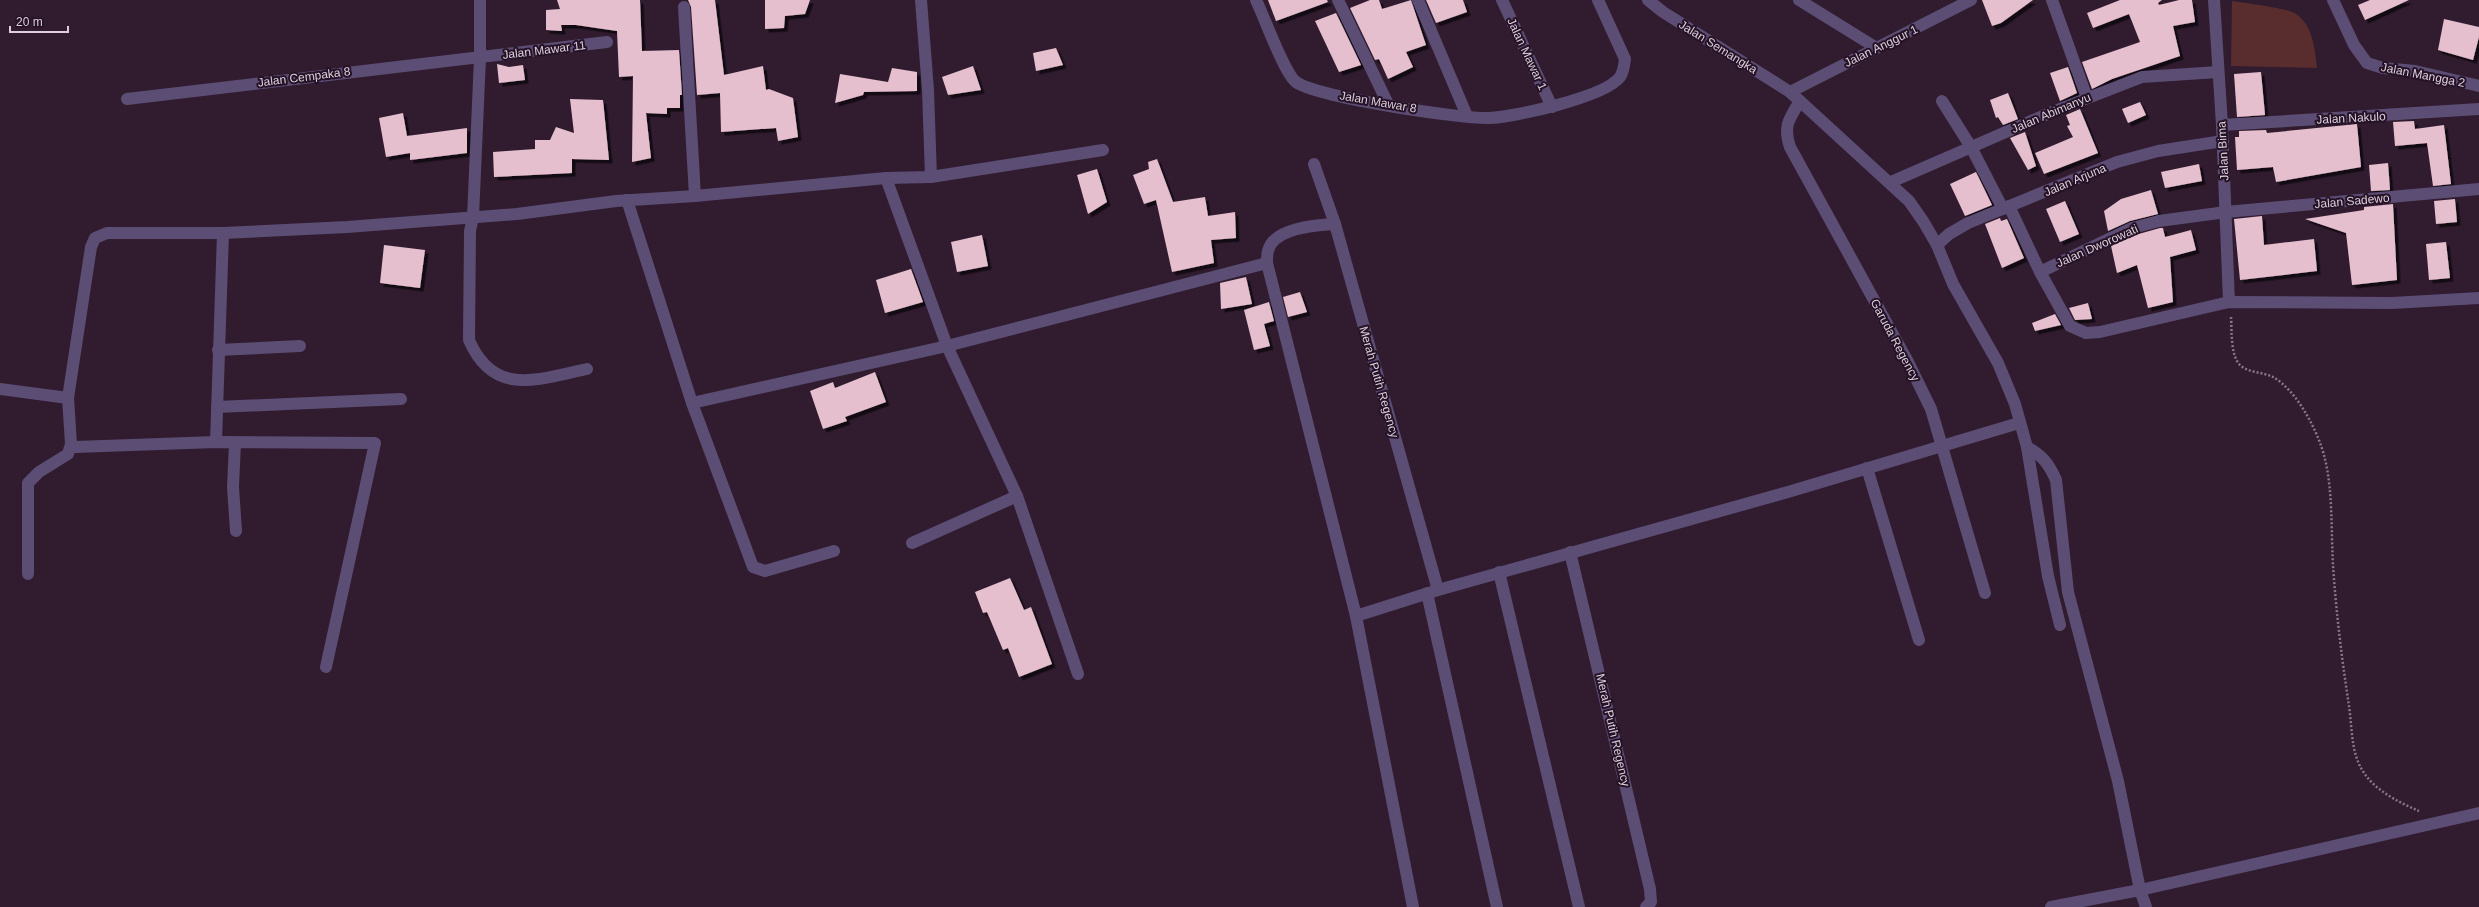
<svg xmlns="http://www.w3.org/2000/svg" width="2479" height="907" viewBox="0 0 2479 907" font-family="Helvetica,sans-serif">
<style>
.green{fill:#592d2e}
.building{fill:#e5bfce;filter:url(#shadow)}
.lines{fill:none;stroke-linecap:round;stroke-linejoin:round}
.path{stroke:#887787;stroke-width:2.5;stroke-dasharray:2 2;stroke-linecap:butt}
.minor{stroke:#5c4d74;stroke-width:12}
.labels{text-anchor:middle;stroke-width:4;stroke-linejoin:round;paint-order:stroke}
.street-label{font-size:12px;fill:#dccedb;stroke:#251226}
</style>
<defs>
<filter id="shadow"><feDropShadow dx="3.5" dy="3.5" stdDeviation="0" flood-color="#0009"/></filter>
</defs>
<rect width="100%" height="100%" fill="#301b2f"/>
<path class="green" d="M 2232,1 C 2243,3 2289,8 2296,14 C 2313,25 2315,50 2317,68 L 2231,66 Z"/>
<g class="building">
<path d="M 557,0 L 640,0 L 642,51 L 679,50 L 682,95 L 680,95 L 680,108 L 667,108 L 667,114 L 646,113 L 651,158 L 632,162 L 633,76 L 619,77 L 617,31 L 576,25 L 561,25 L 562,31 L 546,30 L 546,10 L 560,9 Z"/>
<path d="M 688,0 L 715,0 L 724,75 L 763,66 L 766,90 L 769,89 L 793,98 L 798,137 L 778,141 L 776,128 L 721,132 L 720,93 L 697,95 L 691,7 Z"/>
<path d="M 765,0 L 810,0 L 805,14 L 785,16 L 784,28 L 765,29 Z"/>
<path d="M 1268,0 L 1327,0 L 1328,2 L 1276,21 Z"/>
<path d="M 1370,0 L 1379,0 L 1382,9 L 1411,0 L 1426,45 L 1406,52 L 1413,67 L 1388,79 L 1379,59 L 1375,60 L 1350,8 Z"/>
<path d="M 1426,0 L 1463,0 L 1467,12 L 1436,23 Z"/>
<path d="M 1982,0 L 2033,0 L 2001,23 L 1992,26 Z"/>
<path d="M 2120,0 L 2162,0 L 2158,3 L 2159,5 L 2179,0 L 2192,0 L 2195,22 L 2173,26 L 2180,56 L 2112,79 L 2092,89 L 2082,62 L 2140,42 L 2129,14 L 2093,28 L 2087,13 Z"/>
<path d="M 2370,0 L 2409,0 L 2365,20 L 2358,5 Z"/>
<path d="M 1336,13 L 1361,65 L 1339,72 L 1315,21 Z"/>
<path d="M 2444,19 L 2479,27 L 2479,37 L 2473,60 L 2438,50 Z"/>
<path d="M 1056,48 L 1063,65 L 1036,71 L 1033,53 Z"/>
<path d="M 497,64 L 509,67 L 523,65 L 525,80 L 499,83 Z"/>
<path d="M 973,66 L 981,90 L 948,95 L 942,77 Z"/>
<path d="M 2068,67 L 2077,93 L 2060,101 L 2050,73 Z"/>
<path d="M 892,68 L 917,72 L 917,91 L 864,92 L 863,95 L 835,103 L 840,74 L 888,82 Z"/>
<path d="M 2261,72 L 2265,115 L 2237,117 L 2234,74 Z"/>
<path d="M 2008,93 L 2018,119 L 2003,125 L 1998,117 L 1996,118 L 1990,100 Z"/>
<path d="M 570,99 L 603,100 L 609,160 L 572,159 L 572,173 L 494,177 L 493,152 L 535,149 L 535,140 L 550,140 L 556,127 L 574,133 Z"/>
<path d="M 2140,102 L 2146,115 L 2128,123 L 2122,109 Z"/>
<path d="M 2080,109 L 2098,153 L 2044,174 L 2035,153 L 2073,137 L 2067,126 L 2070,125 L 2066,115 Z"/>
<path d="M 403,113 L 407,136 L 467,128 L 467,153 L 410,160 L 410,153 L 386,157 L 379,118 Z"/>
<path d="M 2414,121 L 2415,129 L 2444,125 L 2451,184 L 2433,186 L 2427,143 L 2395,146 L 2393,122 Z"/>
<path d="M 2357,124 L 2361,167 L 2276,182 L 2273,167 L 2237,170 L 2235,137 L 2239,137 L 2239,131 L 2266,130 L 2267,133 Z"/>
<path d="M 2025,132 L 2036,166 L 2028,170 L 2010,138 Z"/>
<path d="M 1157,159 L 1173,202 L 1205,197 L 1208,216 L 1235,212 L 1236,238 L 1211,240 L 1214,263 L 1172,272 L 1156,200 L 1144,204 L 1133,175 L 1149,169 L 1148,162 Z"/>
<path d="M 2388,163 L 2390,190 L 2371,191 L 2369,165 Z"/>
<path d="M 2199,164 L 2202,181 L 2165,188 L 2161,172 Z"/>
<path d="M 1097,169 L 1107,202 L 1088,214 L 1077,175 Z"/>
<path d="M 1976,172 L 1992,205 L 1965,216 L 1950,184 Z"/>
<path d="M 2151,190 L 2158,214 L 2130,221 L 2108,231 L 2104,211 L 2121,199 Z"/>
<path d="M 2455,199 L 2457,222 L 2436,224 L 2434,201 Z"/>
<path d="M 2065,201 L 2079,234 L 2060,242 L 2046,209 Z"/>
<path d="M 2393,204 L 2397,280 L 2352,285 L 2346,233 L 2305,219 L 2364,210 L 2364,207 Z"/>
<path d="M 2262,216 L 2264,245 L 2314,239 L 2317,271 L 2240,280 L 2234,219 Z"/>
<path d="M 2000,218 L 2001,221 L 2007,219 L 2024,258 L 2002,268 L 1985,224 Z"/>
<path d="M 2160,228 L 2163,228 L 2165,237 L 2191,230 L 2196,250 L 2170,257 L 2173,302 L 2148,308 L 2137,265 L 2117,273 L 2111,246 L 2135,235 Z"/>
<path d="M 982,235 L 988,266 L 957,272 L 951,242 Z"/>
<path d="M 2446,242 L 2450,278 L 2429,280 L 2426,244 Z"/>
<path d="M 384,245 L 425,250 L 420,288 L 380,283 Z"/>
<path d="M 911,269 L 923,302 L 885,313 L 876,280 Z"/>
<path d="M 1246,277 L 1252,304 L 1221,309 L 1220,283 Z"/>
<path d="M 1300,292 L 1307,312 L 1288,317 L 1283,297 Z"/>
<path d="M 1269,302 L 1274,321 L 1264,324 L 1270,346 L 1254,350 L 1244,310 Z"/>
<path d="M 2088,303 L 2092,319 L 2075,320 L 2069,308 Z"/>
<path d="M 2055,314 L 2061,325 L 2035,331 L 2032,323 Z"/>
<path d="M 875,372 L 886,402 L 845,417 L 847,421 L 823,429 L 810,391 L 833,382 L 835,388 Z"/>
<path d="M 1010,578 L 1024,610 L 1031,607 L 1052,664 L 1019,677 L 1008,648 L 1003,650 L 987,612 L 983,613 L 975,592 Z"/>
</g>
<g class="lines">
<path class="path" d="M 2231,317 C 2232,330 2230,357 2241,366 C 2250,373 2263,372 2273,377 C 2297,390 2319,433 2325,459 C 2333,493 2331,530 2333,565 C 2336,612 2342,660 2349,706 C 2352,726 2351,750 2361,768 C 2372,789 2398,802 2419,811"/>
<g class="minor">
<path d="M 480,0 L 480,58 L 473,217 L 470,231 L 469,340 C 494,398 539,379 587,369"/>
<path d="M 921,0 L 928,90 L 931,177"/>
<path d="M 1256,0 C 1264,16 1284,73 1296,82 C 1317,97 1460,119 1489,118 C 1515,117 1605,97 1620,77 C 1624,71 1624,65 1625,59 L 1598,0"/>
<path d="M 1338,0 L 1388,104"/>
<path d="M 1418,0 L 1467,116"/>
<path d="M 1502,0 L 1552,107"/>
<path d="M 1648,0 L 1663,12 L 1790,92 L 1909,201 L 1923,221 L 1937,245 L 1953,284 L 1998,363 L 2015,404 L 2027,447 C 2042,455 2049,464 2056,480 L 2068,592 L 2118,781 L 2140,890 L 2146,907"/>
<path d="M 1799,0 L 1875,47"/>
<path d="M 2052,0 L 2087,98"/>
<path d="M 2214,0 L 2222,125 L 2229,302"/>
<path d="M 2333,0 L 2354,45 L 2367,63 L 2383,68 L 2415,71 L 2479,86"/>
<path d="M 684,7 L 695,196"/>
<path d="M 1790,92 L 1971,0"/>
<path d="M 127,99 L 607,42"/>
<path d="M 1800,101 C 1789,119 1783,126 1790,147 L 1908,362 L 1931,409 L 1985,593"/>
<path d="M 1942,101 L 1971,147 L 2003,209"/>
<path d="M 2222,125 L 2479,109"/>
<path d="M 1314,164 L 1335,224 L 1438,590 L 1356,616"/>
<path d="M 886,178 L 947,346 L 1017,496 L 1078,674"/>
<path d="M 1891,182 L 2052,112 L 2142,77 L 2218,72"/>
<path d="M 627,200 L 692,403 L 753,567 L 765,571 L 834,551"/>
<path d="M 2009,206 L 2040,272 L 2070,326 L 2086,333 L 2100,332 L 2229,302 L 2392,303 L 2479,298"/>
<path d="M 1335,224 C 1316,225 1273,228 1268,251 C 1267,254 1267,260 1267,263 L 1356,616 L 1413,907"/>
<path d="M 1937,245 L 1949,234 L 1968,223 L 2117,162 L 2158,151 L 2223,141"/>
<path d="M 2040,272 L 2132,228 L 2159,221 L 2226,212 L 2479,189"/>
<path d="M 218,350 L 300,346"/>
<path d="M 0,389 L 68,398"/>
<path d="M 692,403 L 947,346 L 1267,263"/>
<path d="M 217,407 L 401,399"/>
<path d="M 216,442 L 223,233"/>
<path d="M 235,443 L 233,487 L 236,531"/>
<path d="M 2027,447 L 2048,576 L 2060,625"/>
<path d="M 1867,468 L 1919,640"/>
<path d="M 912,543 L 1017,496"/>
<path d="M 1570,552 L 1650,889 L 1651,902 L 1646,907"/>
<path d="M 1499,572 L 1579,907"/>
<path d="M 28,574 L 28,483 L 39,472 L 68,454 L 71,444"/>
<path d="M 1438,590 L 1788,492 L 2019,423"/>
<path d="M 1427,593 L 1497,907"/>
<path d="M 326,667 L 375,443 L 216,442 L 75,447 L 71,444 L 68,398 L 91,247 L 95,238 L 107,233 L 223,233 L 347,227 L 517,214 L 616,201 L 695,196 L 886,178 L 931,177 L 1103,150"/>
<path d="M 2051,907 L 2140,890 L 2479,813"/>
</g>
</g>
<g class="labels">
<g class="street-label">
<text transform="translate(1881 46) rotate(-26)" y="4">Jalan Anggur 1</text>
<text transform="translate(1718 47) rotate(32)" y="4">Jalan Semangka</text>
<text transform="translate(544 50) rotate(-7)" y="4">Jalan Mawar 11</text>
<text transform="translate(1527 54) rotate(65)" y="4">Jalan Mawar 1</text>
<text transform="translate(2423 75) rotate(11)" y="4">Jalan Mangga 2</text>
<text transform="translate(304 77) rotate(-7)" y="4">Jalan Cempaka 8</text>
<text transform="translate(1378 102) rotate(10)" y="4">Jalan Mawar 8</text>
<text transform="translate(2051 113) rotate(-23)" y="4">Jalan Abimanyu</text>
<text transform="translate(2351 118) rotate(-3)" y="4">Jalan Nakulo</text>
<text transform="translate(2223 151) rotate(-93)" y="4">Jalan Bima</text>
<text transform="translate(2075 180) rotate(-23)" y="4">Jalan Arjuna</text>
<text transform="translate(2352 201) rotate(-5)" y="4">Jalan Sadewo</text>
<text transform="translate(2097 246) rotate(-24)" y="4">Jalan Dworowati</text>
<text transform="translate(1895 340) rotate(62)" y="4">Garuda Regency</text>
<text transform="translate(1379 382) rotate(74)" y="4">Merah Putih Regency</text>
<text transform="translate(1613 730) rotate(77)" y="4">Merah Putih Regency</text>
</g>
</g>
<path d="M10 26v6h58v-6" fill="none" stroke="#dccedb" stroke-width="2"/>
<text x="16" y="26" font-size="12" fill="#dccedb" stroke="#251226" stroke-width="3" paint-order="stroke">20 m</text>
</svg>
